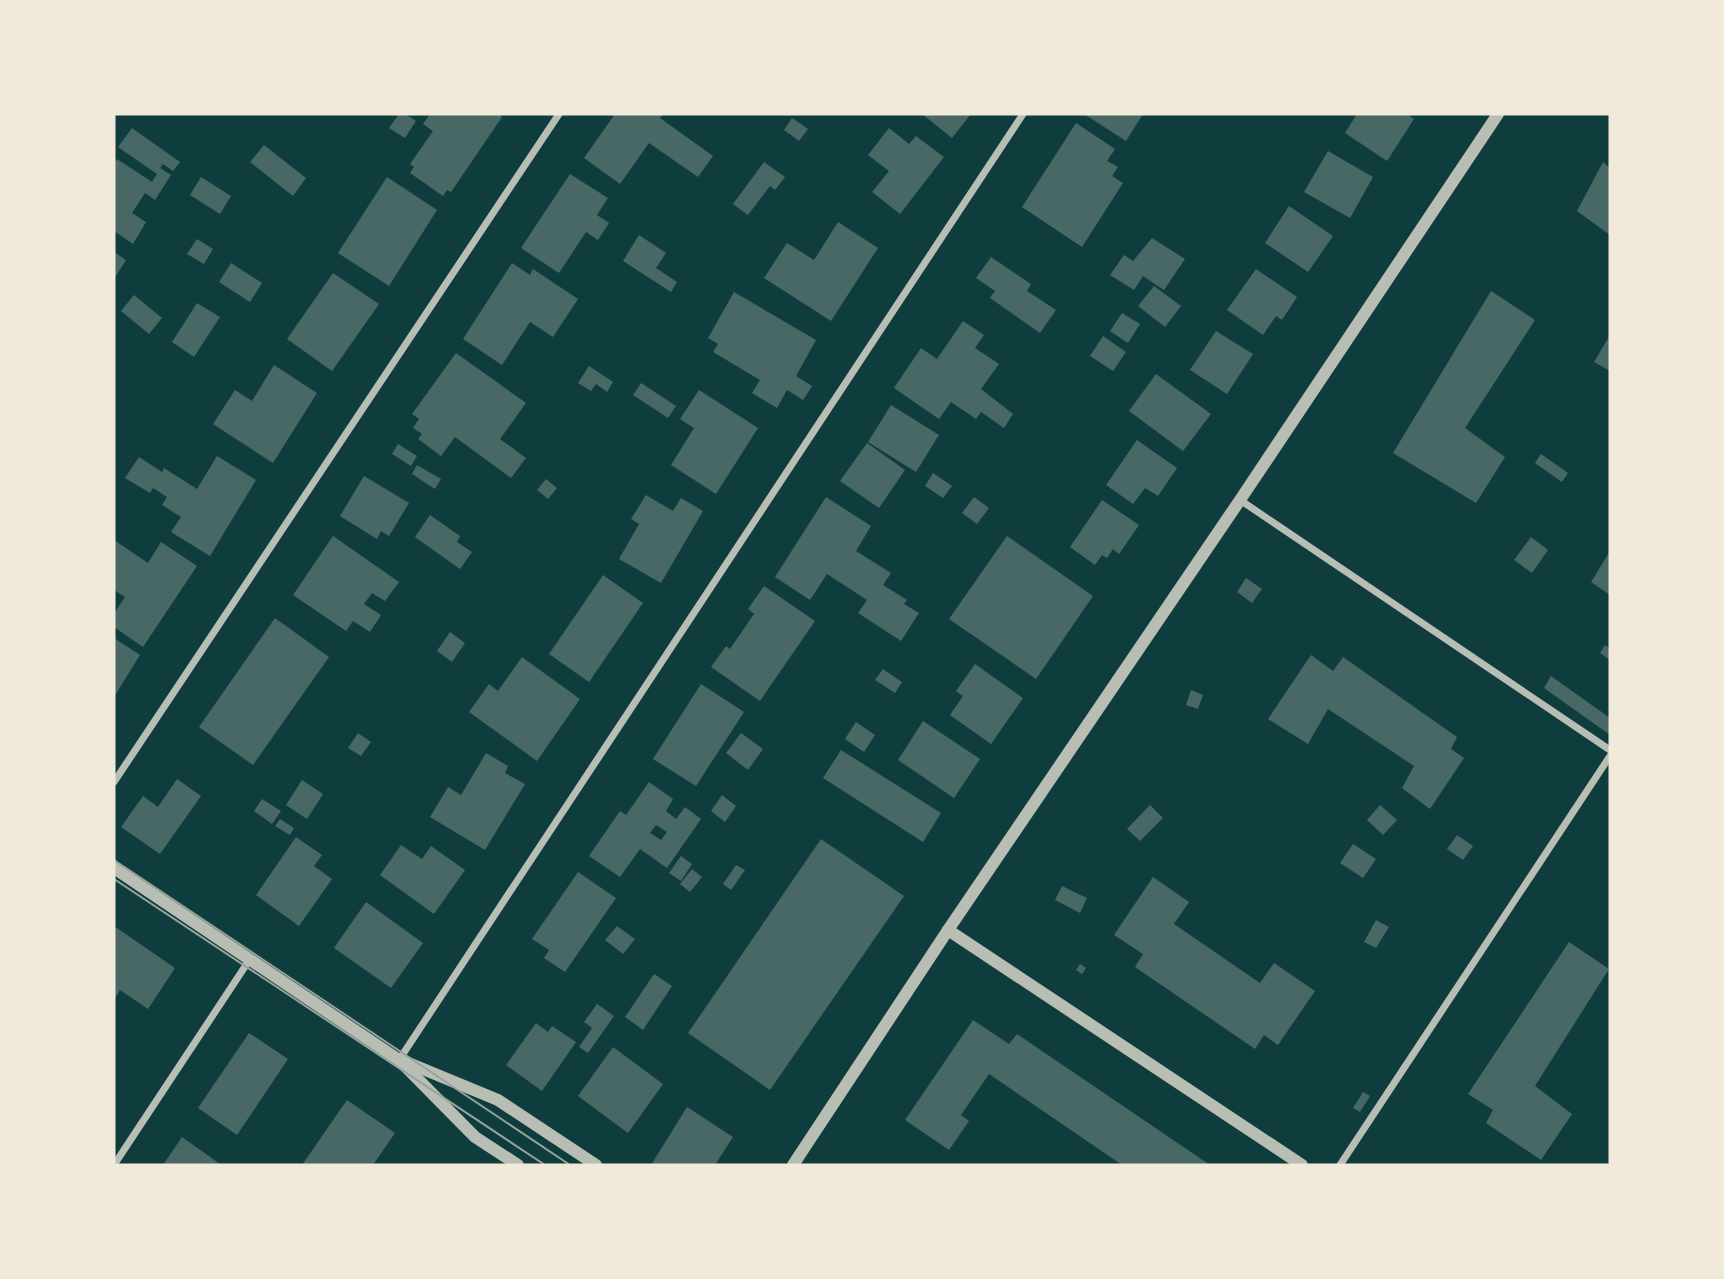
<svg xmlns="http://www.w3.org/2000/svg" width="1724" height="1279" viewBox="0 0 1724 1279" font-family="'Open Sans',sans-serif">
<style>
.building{fill:#486865;fill-rule:evenodd}
.lines{fill:none;stroke-linecap:round;stroke-linejoin:round}
.minor{stroke:#b8beb3;stroke-width:7}
.tertiary{stroke:#b8beb3;stroke-width:12}
.tram{stroke:#97a49c;stroke-width:2}
</style>
<rect width="100%" height="100%" fill="#0f3d3e"/>
<g class="building">
<path d="M 399,114 L 405,114 L 416,121 L 405,138 L 389,128 Z"/>
<path d="M 430,114 L 498,114 L 502,117 L 451,192 L 447,190 L 443,196 L 410,173 L 414,167 L 410,164 L 433,131 L 423,124 Z"/>
<path d="M 615,114 L 663,114 L 660,118 L 713,156 L 698,177 L 649,143 L 620,184 L 584,158 Z"/>
<path d="M 922,114 L 971,114 L 952,138 Z"/>
<path d="M 1084,114 L 1143,114 L 1126,141 Z"/>
<path d="M 1357,114 L 1407,114 L 1414,119 L 1387,161 L 1345,133 Z"/>
<path d="M 792,118 L 808,129 L 799,141 L 784,130 Z"/>
<path d="M 1076,123 L 1115,149 L 1107,161 L 1118,167 L 1112,176 L 1123,183 L 1082,247 L 1022,207 Z"/>
<path d="M 132,128 L 180,162 L 173,171 L 163,164 L 160,168 L 171,175 L 155,200 L 145,193 L 132,213 L 146,222 L 133,244 L 114,231 L 114,163 L 117,159 L 152,182 L 157,174 L 118,147 Z"/>
<path d="M 889,128 L 909,144 L 916,136 L 944,157 L 900,214 L 872,192 L 889,171 L 868,155 Z"/>
<path d="M 264,145 L 306,178 L 293,196 L 250,162 Z"/>
<path d="M 1328,151 L 1373,177 L 1350,218 L 1304,192 Z"/>
<path d="M 764,162 L 785,177 L 775,190 L 770,186 L 748,215 L 733,204 Z"/>
<path d="M 1603,162 L 1610,168 L 1610,235 L 1577,211 Z"/>
<path d="M 570,174 L 608,198 L 597,215 L 609,223 L 598,240 L 586,232 L 559,273 L 521,248 Z"/>
<path d="M 201,177 L 231,196 L 220,214 L 190,195 Z"/>
<path d="M 387,177 L 437,210 L 389,286 L 338,253 Z"/>
<path d="M 1289,206 L 1333,236 L 1308,272 L 1265,243 Z"/>
<path d="M 838,222 L 878,248 L 831,321 L 764,278 L 787,243 L 814,260 Z"/>
<path d="M 639,235 L 666,253 L 656,268 L 677,282 L 671,292 L 623,261 Z"/>
<path d="M 1152,238 L 1185,259 L 1164,290 L 1143,276 L 1134,290 L 1110,275 L 1124,255 L 1133,261 Z"/>
<path d="M 197,239 L 213,249 L 204,264 L 187,254 Z"/>
<path d="M 114,252 L 126,260 L 114,279 Z"/>
<path d="M 991,257 L 1031,284 L 1027,291 L 1056,310 L 1040,333 L 990,298 L 995,291 L 976,278 Z"/>
<path d="M 231,263 L 262,283 L 250,302 L 219,282 Z"/>
<path d="M 512,263 L 530,275 L 533,269 L 578,299 L 553,337 L 530,322 L 502,365 L 463,339 Z"/>
<path d="M 1256,269 L 1297,297 L 1282,320 L 1276,316 L 1263,335 L 1227,310 Z"/>
<path d="M 333,273 L 379,304 L 332,371 L 287,339 Z"/>
<path d="M 1154,286 L 1181,306 L 1165,327 L 1138,306 Z"/>
<path d="M 1491,291 L 1535,320 L 1465,428 L 1505,457 L 1476,503 L 1393,453 Z"/>
<path d="M 734,292 L 816,340 L 796,376 L 812,386 L 803,400 L 787,390 L 777,408 L 752,393 L 760,380 L 713,352 L 718,344 L 708,338 Z"/>
<path d="M 134,295 L 162,318 L 149,334 L 121,311 Z"/>
<path d="M 197,303 L 220,317 L 194,357 L 172,342 Z"/>
<path d="M 1122,313 L 1140,324 L 1128,343 L 1110,331 Z"/>
<path d="M 963,321 L 984,335 L 975,348 L 999,364 L 981,389 L 1013,414 L 1004,428 L 981,412 L 976,419 L 951,402 L 939,419 L 894,388 L 921,348 L 937,359 Z"/>
<path d="M 1216,331 L 1253,354 L 1227,394 L 1190,370 Z"/>
<path d="M 1610,335 L 1610,371 L 1594,362 Z"/>
<path d="M 1103,336 L 1126,352 L 1113,371 L 1090,356 Z"/>
<path d="M 456,353 L 526,403 L 500,439 L 526,458 L 511,478 L 455,437 L 441,456 L 418,439 L 422,434 L 413,428 L 419,419 L 412,414 Z"/>
<path d="M 274,365 L 317,393 L 273,463 L 213,424 L 235,390 L 252,401 Z"/>
<path d="M 589,366 L 613,382 L 607,392 L 596,384 L 591,391 L 578,383 Z"/>
<path d="M 1156,374 L 1211,414 L 1183,451 L 1129,411 Z"/>
<path d="M 641,383 L 676,406 L 668,418 L 633,395 Z"/>
<path d="M 699,390 L 758,428 L 716,494 L 671,465 L 694,428 L 680,419 Z"/>
<path d="M 891,405 L 939,435 L 916,472 L 868,442 Z"/>
<path d="M 1137,440 L 1177,468 L 1158,496 L 1145,488 L 1133,504 L 1106,485 Z"/>
<path d="M 867,443 L 905,470 L 879,508 L 840,481 Z"/>
<path d="M 398,444 L 417,456 L 411,466 L 392,454 Z"/>
<path d="M 1541,454 L 1568,473 L 1562,482 L 1535,463 Z"/>
<path d="M 217,456 L 256,480 L 210,556 L 171,532 L 181,517 L 162,505 L 167,497 L 153,488 L 150,493 L 125,478 L 139,457 L 162,472 L 164,468 L 197,489 Z"/>
<path d="M 417,465 L 441,479 L 435,489 L 412,474 Z"/>
<path d="M 933,473 L 952,486 L 943,498 L 925,486 Z"/>
<path d="M 364,476 L 409,503 L 389,536 L 381,531 L 377,539 L 340,516 Z"/>
<path d="M 546,479 L 557,488 L 548,499 L 537,490 Z"/>
<path d="M 646,495 L 673,511 L 681,498 L 703,511 L 661,583 L 619,559 L 639,524 L 631,519 Z"/>
<path d="M 826,497 L 871,526 L 856,551 L 891,573 L 883,585 L 907,600 L 904,604 L 919,613 L 901,641 L 858,613 L 867,600 L 827,574 L 810,600 L 775,577 Z"/>
<path d="M 974,497 L 989,508 L 977,524 L 962,513 Z"/>
<path d="M 1102,500 L 1139,525 L 1119,554 L 1113,549 L 1107,558 L 1102,555 L 1095,565 L 1070,547 Z"/>
<path d="M 430,515 L 460,536 L 457,542 L 472,552 L 460,569 L 415,537 Z"/>
<path d="M 333,536 L 399,582 L 385,601 L 372,593 L 364,604 L 381,615 L 370,632 L 353,621 L 346,631 L 293,595 Z"/>
<path d="M 1007,536 L 1093,596 L 1036,679 L 949,619 Z"/>
<path d="M 1531,537 L 1548,550 L 1532,573 L 1514,560 Z"/>
<path d="M 114,540 L 148,563 L 161,542 L 197,566 L 143,647 L 114,627 L 114,614 L 125,597 L 114,590 Z"/>
<path d="M 1610,551 L 1610,595 L 1591,582 Z"/>
<path d="M 603,575 L 643,603 L 589,682 L 549,654 Z"/>
<path d="M 1246,578 L 1262,589 L 1252,603 L 1237,592 Z"/>
<path d="M 764,586 L 815,621 L 760,701 L 711,667 L 726,646 L 730,649 L 754,614 L 748,609 Z"/>
<path d="M 275,618 L 329,657 L 253,765 L 199,727 Z"/>
<path d="M 450,632 L 465,643 L 452,662 L 437,651 Z"/>
<path d="M 114,638 L 140,655 L 114,697 Z"/>
<path d="M 1605,645 L 1610,649 L 1610,660 L 1600,653 Z"/>
<path d="M 1311,655 L 1333,671 L 1343,657 L 1457,737 L 1451,749 L 1464,758 L 1430,809 L 1402,788 L 1414,766 L 1328,709 L 1308,744 L 1268,719 Z"/>
<path d="M 522,657 L 580,699 L 537,761 L 469,712 L 489,684 L 498,691 Z"/>
<path d="M 975,664 L 1023,698 L 991,744 L 950,715 L 963,696 L 956,691 Z"/>
<path d="M 883,669 L 902,682 L 895,693 L 875,680 Z"/>
<path d="M 1551,676 L 1610,718 L 1610,735 L 1544,688 Z"/>
<path d="M 701,684 L 744,712 L 696,786 L 653,759 Z"/>
<path d="M 1191,690 L 1203,695 L 1198,709 L 1186,705 Z"/>
<path d="M 923,721 L 980,759 L 954,798 L 898,760 Z"/>
<path d="M 856,722 L 875,735 L 864,752 L 845,739 Z"/>
<path d="M 358,733 L 371,742 L 361,756 L 348,748 Z"/>
<path d="M 741,733 L 763,749 L 748,770 L 726,753 Z"/>
<path d="M 841,750 L 941,813 L 923,842 L 823,778 Z"/>
<path d="M 486,753 L 508,766 L 505,773 L 525,784 L 485,850 L 430,817 L 448,787 L 461,795 Z"/>
<path d="M 177,779 L 201,796 L 160,854 L 121,827 L 143,796 L 158,807 Z"/>
<path d="M 302,780 L 323,794 L 307,819 L 286,805 Z"/>
<path d="M 649,782 L 673,799 L 666,811 L 676,819 L 685,807 L 701,819 L 667,868 L 640,849 L 620,877 L 589,856 L 620,811 L 626,815 ZM 656,825 L 667,832 L 661,840 L 650,833 Z"/>
<path d="M 722,795 L 736,806 L 725,822 L 711,811 Z"/>
<path d="M 262,799 L 281,811 L 272,824 L 254,811 Z"/>
<path d="M 1150,805 L 1163,818 L 1140,841 L 1127,829 Z"/>
<path d="M 1380,805 L 1397,820 L 1383,835 L 1367,820 Z"/>
<path d="M 280,819 L 294,828 L 290,835 L 275,826 Z"/>
<path d="M 1457,835 L 1473,846 L 1463,860 L 1447,849 Z"/>
<path d="M 296,837 L 322,855 L 314,866 L 332,879 L 299,926 L 256,895 Z"/>
<path d="M 821,839 L 904,896 L 770,1090 L 688,1033 Z"/>
<path d="M 1353,844 L 1376,859 L 1363,878 L 1340,863 Z"/>
<path d="M 401,845 L 422,859 L 431,846 L 465,870 L 434,914 L 380,875 Z"/>
<path d="M 681,856 L 692,864 L 681,881 L 669,873 Z"/>
<path d="M 736,865 L 745,870 L 731,890 L 723,884 Z"/>
<path d="M 692,869 L 702,877 L 690,892 L 680,884 Z"/>
<path d="M 578,872 L 616,898 L 565,972 L 544,958 L 549,950 L 532,939 Z"/>
<path d="M 1153,877 L 1189,902 L 1174,924 L 1260,983 L 1274,963 L 1315,991 L 1278,1045 L 1264,1035 L 1255,1049 L 1135,967 L 1143,954 L 1114,935 Z"/>
<path d="M 1062,886 L 1087,898 L 1080,913 L 1055,900 Z"/>
<path d="M 366,902 L 423,943 L 391,988 L 334,948 Z"/>
<path d="M 1376,920 L 1389,927 L 1376,948 L 1364,942 Z"/>
<path d="M 114,926 L 175,968 L 148,1009 L 120,990 L 114,1000 Z"/>
<path d="M 617,926 L 635,939 L 623,954 L 605,940 Z"/>
<path d="M 1569,942 L 1609,969 L 1535,1086 L 1572,1114 L 1541,1160 L 1486,1123 L 1493,1110 L 1468,1094 Z"/>
<path d="M 1080,964 L 1086,968 L 1082,974 L 1076,970 Z"/>
<path d="M 654,974 L 672,986 L 643,1030 L 625,1017 Z"/>
<path d="M 597,1004 L 614,1016 L 588,1053 L 579,1047 L 592,1028 L 584,1022 Z"/>
<path d="M 973,1020 L 1009,1044 L 1017,1034 L 1210,1165 L 1122,1165 L 989,1074 L 961,1115 L 969,1121 L 949,1150 L 905,1120 Z"/>
<path d="M 536,1023 L 548,1032 L 552,1026 L 576,1042 L 542,1091 L 506,1065 Z"/>
<path d="M 249,1033 L 288,1059 L 237,1135 L 198,1108 Z"/>
<path d="M 613,1047 L 663,1084 L 628,1133 L 578,1096 Z"/>
<path d="M 1363,1092 L 1370,1096 L 1360,1112 L 1353,1108 Z"/>
<path d="M 347,1100 L 395,1133 L 373,1165 L 302,1165 Z"/>
<path d="M 687,1107 L 733,1137 L 715,1165 L 651,1165 Z"/>
<path d="M 182,1137 L 220,1164 L 219,1165 L 163,1165 Z"/>
</g>
<g class="lines">
<g class="minor">
<path d="M 1240,500 L 1610,750"/>
<path d="M 114,782 L 559,114"/>
<path d="M 399,1060 L 1023,114"/>
<path d="M 114,1165 L 250,959"/>
<path d="M 1340,1165 L 1610,756"/>
</g>
<g class="tertiary">
<path d="M 114,868 L 399,1060 L 475,1137 L 518,1165"/>
<path d="M 948,930 L 1302,1165"/>
<path d="M 406,1062 L 498,1100 L 596,1165"/>
<path d="M 793,1165 L 948,930 L 1240,500 L 1498,114"/>
</g>
<g class="tram">
<path d="M 114,860 L 570,1165"/>
<path d="M 114,879 L 545,1165"/>
</g>
</g>
<rect width="1724" height="1279" fill="none" stroke="#f1e9da" stroke-width="231"/>
</svg>
